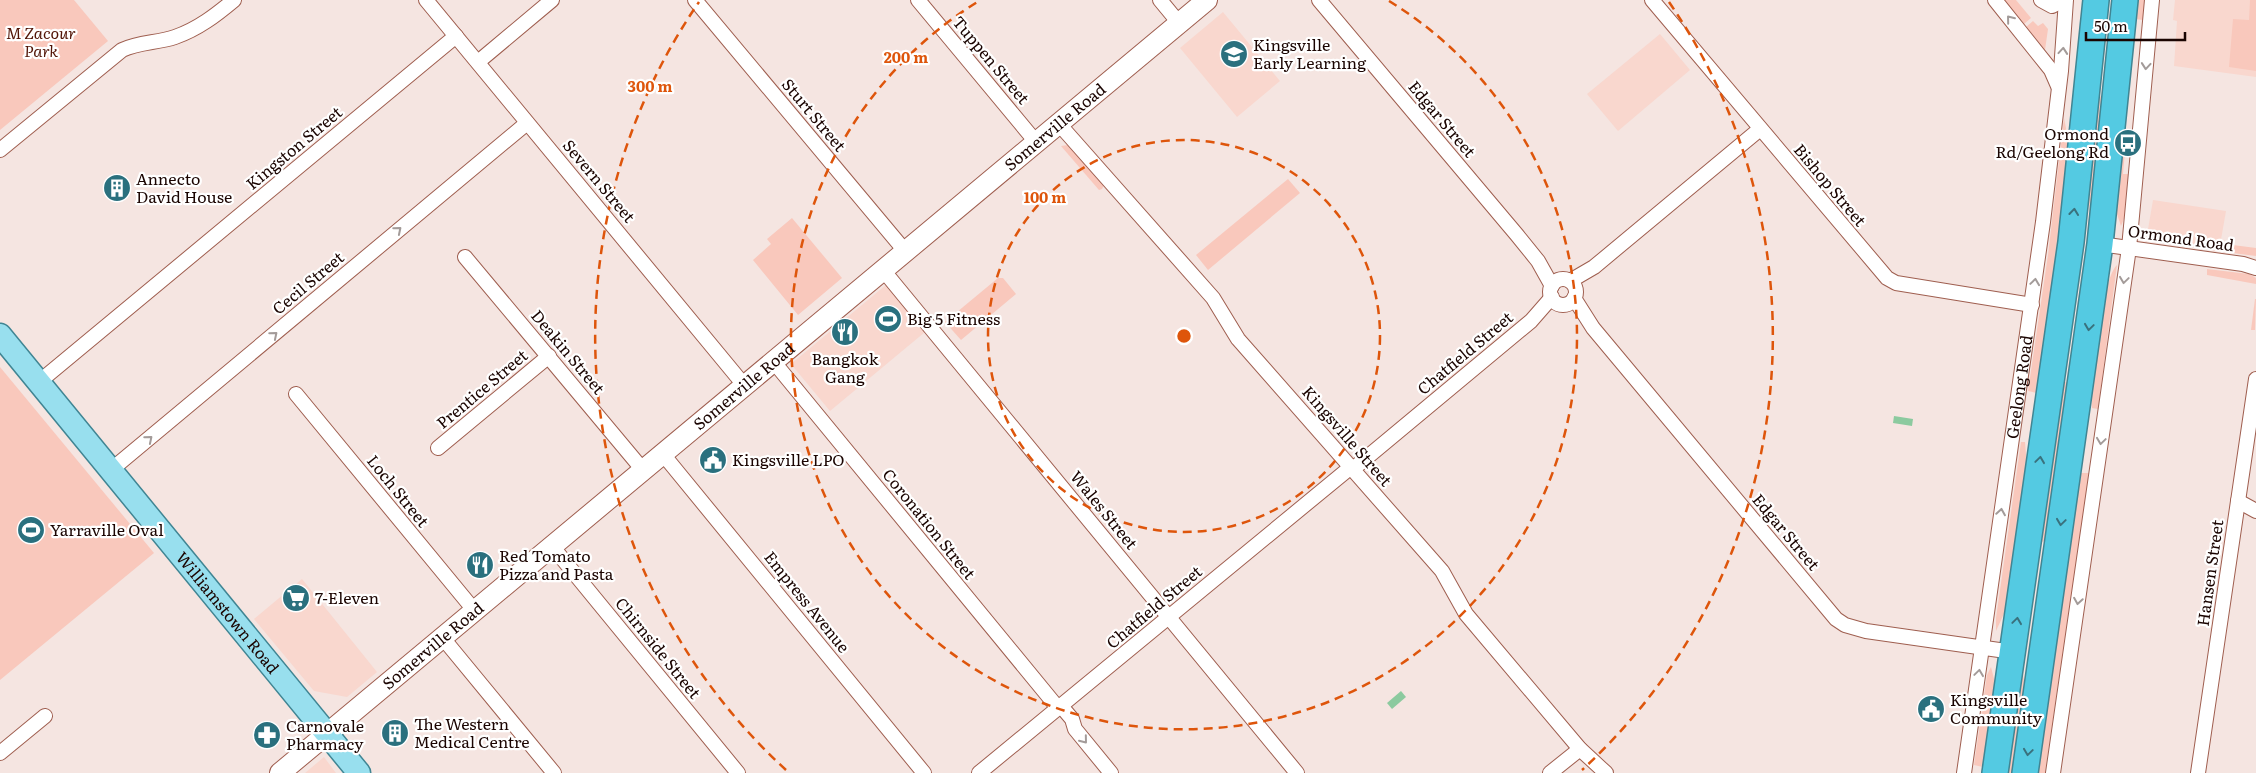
<svg xmlns="http://www.w3.org/2000/svg" width="2256" height="773" viewBox="0 0 2256 773" font-family="Literata,serif">
<style>
.built{fill:#f9d7ce}
.green{fill:#f9c8bc}
.water{fill:#8cca9f}
.lines{fill:none;stroke-linecap:round;stroke-linejoin:round}
.street-casing{stroke:#9f5e4f;stroke-width:16}
.secondary-casing{stroke:#9f5e4f;stroke-width:22}
.primary-casing{stroke:#408593;stroke-width:25}
.highway-casing{stroke:#408593;stroke-width:28}
.street{stroke:#fff;stroke-width:14}
.secondary{stroke:#fff;stroke-width:20}
.primary{stroke:#98dfee;stroke-width:22}
.highway{stroke:#54cae2;stroke-width:25}
.oneway{stroke:#a39b99}
.oneway2{stroke:#3a717d}
.ring{fill:none;stroke:#de550b;stroke-width:2.5;stroke-dasharray:9 6}
.labels{text-anchor:middle;stroke-width:4.5;stroke-linejoin:round;paint-order:stroke}
.park-label{font-size:16px;font-style:italic;fill:#511406;stroke:#fff}
.poi-label{font-size:16px;fill:#1a0401;stroke:#fff;text-anchor:start}
.street-label{font-size:16px;fill:#1a0401;stroke:#fff}
.centre{fill:#de550b;stroke:#fff;stroke-width:2.5}
.ring-label{font-size:15px;text-anchor:middle;font-weight:bold;fill:#de550b;stroke:#fff;stroke-width:4.5;stroke-linejoin:round;paint-order:stroke}
</style>
<rect width="100%" height="100%" fill="#f5e5e1"/>
<g class="built">
<path d="M 2175,0 L 2256,0 L 2256,77 L 2174,66 L 2177,21 L 2173,20 Z"/>
<path d="M 1223,12 L 1280,81 L 1237,117 L 1180,48 Z"/>
<path d="M 1660,34 L 1690,70 L 1618,131 L 1587,94 Z"/>
<path d="M 2153,200 L 2226,211 L 2219,251 L 2146,241 Z"/>
<path d="M 886,285 L 925,332 L 830,411 L 791,364 Z"/>
<path d="M 302,579 L 377,672 L 347,697 L 314,691 L 254,619 Z"/>
<path d="M 324,757 L 336,773 L 305,773 Z"/>
</g>
<g class="green">
<path d="M 0,0 L 74,0 L 108,41 L 0,130 Z"/>
<path d="M 2004,0 L 2016,0 L 2031,18 L 2024,24 Z"/>
<path d="M 2136,0 L 2145,0 L 2143,20 L 2135,19 Z"/>
<path d="M 2250,0 L 2256,0 L 2256,71 L 2229,67 L 2233,19 L 2249,20 Z"/>
<path d="M 2033,21 L 2038,26 L 2043,23 L 2048,29 L 2045,50 L 2026,27 Z"/>
<path d="M 2102,96 L 2105,99 L 2090,222 L 2088,190 L 2097,98 Z"/>
<path d="M 2064,118 L 2070,149 L 2037,393 L 2028,391 L 2048,255 Z"/>
<path d="M 1068,145 L 1104,185 L 1102,189 L 1099,190 L 1061,146 Z"/>
<path d="M 2122,151 L 2125,151 L 2123,174 L 2129,174 L 2125,216 L 2121,226 L 2116,211 Z"/>
<path d="M 1288,179 L 1300,193 L 1208,270 L 1196,255 Z"/>
<path d="M 792,218 L 842,278 L 798,315 L 753,260 L 771,244 L 767,239 Z"/>
<path d="M 2225,244 L 2256,248 L 2256,256 L 2225,252 Z"/>
<path d="M 2117,265 L 2098,409 L 2092,408 L 2091,394 C 2094,369 2102,279 2117,265 Z"/>
<path d="M 2207,269 L 2249,274 L 2256,278 L 2256,284 L 2207,275 Z"/>
<path d="M 998,278 L 1003,278 L 1016,294 L 961,340 L 945,322 Z"/>
<path d="M 2255,299 L 2256,299 L 2255,330 L 2251,330 Z"/>
<path d="M 0,367 L 154,553 L 0,680 Z"/>
<path d="M 2065,382 L 2070,383 L 2051,513 L 2044,541 L 2042,542 L 2056,420 Z"/>
<path d="M 2021,442 L 2025,442 L 2027,467 L 2007,607 L 1996,631 L 1996,618 Z"/>
<path d="M 2081,473 L 2089,473 L 2045,773 L 2036,773 Z"/>
<path d="M 1991,667 L 1995,683 L 1983,767 L 1974,765 L 1987,675 Z"/>
<path d="M 2022,672 C 2030,689 2016,752 2013,773 L 2005,773 Z"/>
</g>
<g class="water">
<path d="M 1894,416 L 1913,419 L 1912,426 L 1893,423 Z"/>
<path d="M 1401,691 L 1406,697 L 1392,709 L 1387,703 Z"/>
</g>
<g class="lines">
<g class="street-casing">
<g id="street">
<path d="M 426,0 L 744,385"/>
<path d="M 695,0 L 905,251"/>
<path d="M 918,0 L 1036,142"/>
<path d="M 1160,0 L 1179,23"/>
<path d="M 1319,0 L 1517,235 L 1538,261 L 1552,286"/>
<path d="M 1652,0 L 1887,278 L 1896,283 L 2032,305"/>
<path d="M 1995,0 L 2051,70 L 2058,86"/>
<path d="M 2041,0 L 2052,6 L 2064,0"/>
<path d="M 478,62 L 552,0"/>
<path d="M 1059,124 L 1213,298 L 1238,339 L 1442,571 L 1466,614 L 1580,749 L 1606,773"/>
<path d="M 0,150 L 122,50 C 139,42 157,43 175,37 C 198,29 216,15 234,0"/>
<path d="M 2100,244 L 2243,264 L 2256,268"/>
<path d="M 465,257 L 643,470"/>
<path d="M 883,270 L 1297,773"/>
<circle cx="1563" cy="292" r="13"/>
<path d="M 1570,281 L 1594,267 L 1760,129"/>
<path d="M 1574,298 L 1593,328 L 1836,619 L 1845,625 L 1866,631 L 2013,652"/>
<path d="M 773,361 L 1058,708"/>
<path d="M 39,382 L 456,36"/>
<path d="M 296,394 L 474,610"/>
<path d="M 438,448 L 549,356"/>
<path d="M 662,453 L 924,773"/>
<path d="M 1353,469 L 1531,321 L 1552,297"/>
<path d="M 111,470 L 527,123"/>
<path d="M 2238,501 L 2256,511"/>
<path d="M 552,546 L 738,773"/>
<path d="M 442,637 L 554,773"/>
<path d="M 1061,706 L 1072,719 L 1075,729 L 1111,773"/>
<path d="M 0,753 L 45,716"/>
<path d="M 979,773 L 1351,467"/>
<path d="M 1550,773 L 1580,749"/>
<path id="s1" d="M 1964,773 L 2043,222 L 2061,71 L 2066,0"/>
<path d="M 2053,773 L 2129,248 L 2152,0"/>
<path d="M 2198,773 L 2256,379"/>
</g>
</g>
<g class="secondary-casing">
<g id="secondary">
<path id="s2" d="M 280,773 L 1207,0"/>
</g>
</g>
<g class="primary-casing">
<g id="primary">
<path id="s3" d="M 0,335 L 359,773"/>
</g>
</g>
<g class="highway-casing">
<g id="highway">
<path d="M 1995,773 L 2071,242 L 2096,0"/>
<path d="M 2025,773 L 2100,244 L 2125,0"/>
</g>
</g>
<use href="#street" class="street"/>
<use href="#secondary" class="secondary"/>
<use href="#primary" class="primary"/>
<use href="#highway" class="highway"/>
</g>
<defs><path id="oneway-chevron" d="M-2-3.5L2.5 0L-2 3.5" fill="none" stroke-width="1.6" stroke-linecap="round" stroke-linejoin="round" transform="scale(1.25)"/></defs>
<g class="oneway">
<use href="#oneway-chevron" transform="translate(2010 19) rotate(-129)"/>
<use href="#oneway-chevron" transform="translate(2063 51) rotate(-85)"/>
<use href="#oneway-chevron" transform="translate(2146 66) rotate(95)"/>
<use href="#oneway-chevron" transform="translate(398 230) rotate(-40)"/>
<use href="#oneway-chevron" transform="translate(2124 280) rotate(98)"/>
<use href="#oneway-chevron" transform="translate(2035 282) rotate(-82)"/>
<use href="#oneway-chevron" transform="translate(274 335) rotate(-40)"/>
<use href="#oneway-chevron" transform="translate(149 439) rotate(-40)"/>
<use href="#oneway-chevron" transform="translate(2101 441) rotate(98)"/>
<use href="#oneway-chevron" transform="translate(2001 512) rotate(-81)"/>
<use href="#oneway-chevron" transform="translate(2078 601) rotate(99)"/>
<use href="#oneway-chevron" transform="translate(1979 673) rotate(-82)"/>
<use href="#oneway-chevron" transform="translate(1084 740) rotate(51)"/>
</g>
<g class="oneway2">
<use href="#oneway-chevron" transform="translate(2074 212) rotate(-84)"/>
<use href="#oneway-chevron" transform="translate(2089 327) rotate(98)"/>
<use href="#oneway-chevron" transform="translate(2040 460) rotate(-82)"/>
<use href="#oneway-chevron" transform="translate(2061 522) rotate(98)"/>
<use href="#oneway-chevron" transform="translate(2017 621) rotate(-82)"/>
<use href="#oneway-chevron" transform="translate(2028 752) rotate(98)"/>
</g>
<g class="ring">
<circle cx="1184" cy="336" r="196"/>
<path d="M1389 1A393 393 0 1 1 979 1"/>
<path d="M786 770A589 589 0 0 1 699 2M1669 2A589 589 0 0 1 1582 770"/>
</g>
<defs>
<g id="school-disc" transform="scale(1.4375)"><circle r="9.5" fill="#2a707e" stroke="#fff"/><path d="M0-5L7-2L0 1L-7-2ZM-4 1L0 2.5L4 1V4Q0 6-4 4Z" fill="#fff"/></g>
<g id="bus-disc" transform="scale(1.4375)"><circle r="9.5" fill="#2a707e" stroke="#fff"/><path d="M-5-6H5V4H4V6H2V4H-2V6H-4V4H-5ZM-3.5-4V0h7V-4ZM-3.5 1.2v1.5H-2V1.2ZM2 1.2v1.5H3.5V1.2Z" fill="#fff"/></g>
<g id="building-disc" transform="scale(1.4375)"><circle r="9.5" fill="#2a707e" stroke="#fff"/><path d="M-4-6H4V6H1V3H-1V6H-4ZM-2.5-4.3h1.7v1.8h-1.7ZM.8-4.3h1.7v1.8H.8ZM-2.5-1h1.7V.8h-1.7ZM.8-1h1.7V.8H.8Z" fill="#fff"/></g>
<g id="stadium-disc" transform="scale(1.4375)"><circle r="9.5" fill="#2a707e" stroke="#fff"/><path d="M0-5a6.5 5 0 1 0 0 10a6.5 5 0 1 0 0-10ZM-3.5-1.8h7v3.6h-7Z" fill="#fff"/></g>
<g id="restaurant-disc" transform="scale(1.4375)"><circle r="9.5" fill="#2a707e" stroke="#fff"/><path d="M-5-6h1v4h1v-4h1v4h1v-4h1v5L-1.5 .5V6h-2V.5L-5-1ZM5-6V6H3V1.5H1.5Q1.5-4 5-6Z" fill="#fff"/></g>
<g id="civic-disc" transform="scale(1.4375)"><circle r="9.5" fill="#2a707e" stroke="#fff"/><path d="M-.6-6.5H3V-4.5H.6V-3L4-1V1h2V6H-6V1h2V-1L-.6-3ZM-1.2 2.5V6h2.4V2.5Z" fill="#fff"/></g>
<g id="supermarket-disc" transform="scale(1.4375)"><circle r="9.5" fill="#2a707e" stroke="#fff"/><path d="M-6-5.5h2.5l.6 2H6L4.5 2H-2.5L-4.4-4H-6ZM-1.5 3.2a1.3 1.3 0 1 0 .1 0ZM3 3.2a1.3 1.3 0 1 0 .1 0Z" fill="#fff"/></g>
<g id="pharmacy-disc" transform="scale(1.4375)"><circle r="9.5" fill="#2a707e" stroke="#fff"/><path d="M-2-6h4v4h4v4h-4v4h-4v-4h-4v-4h4Z" fill="#fff"/></g>
</defs>
<g fill-rule="evenodd">
<use href="#school-disc" x="1234" y="54"/>
<use href="#bus-disc" x="2128" y="143"/>
<use href="#building-disc" x="117" y="188"/>
<use href="#stadium-disc" x="888" y="319"/>
<use href="#restaurant-disc" x="845" y="332"/>
<use href="#civic-disc" x="713" y="460"/>
<use href="#stadium-disc" x="31" y="530"/>
<use href="#restaurant-disc" x="480" y="565"/>
<use href="#supermarket-disc" x="296" y="598"/>
<use href="#civic-disc" x="1931" y="709"/>
<use href="#building-disc" x="395" y="733"/>
<use href="#pharmacy-disc" x="267" y="735"/>
</g>
<g class="labels">
<g class="park-label">
<text x="41" y="39">M Zacour<tspan x="41" dy="18">Park</tspan></text>
</g>
<g class="poi-label">
<text x="1253" y="51">Kingsville<tspan x="1253" dy="18">Early Learning</tspan></text>
<text x="2109" y="140" text-anchor="end">Ormond<tspan x="2109" dy="18">Rd/Geelong Rd</tspan></text>
<text x="136" y="185">Annecto<tspan x="136" dy="18">David House</tspan></text>
<text x="907" y="325">Big 5 Fitness</text>
<text x="845" y="365" text-anchor="middle">Bangkok<tspan x="845" dy="18">Gang</tspan></text>
<text x="732" y="466">Kingsville LPO</text>
<text x="50" y="536">Yarraville Oval</text>
<text x="499" y="562">Red Tomato<tspan x="499" dy="18">Pizza and Pasta</tspan></text>
<text x="315" y="604">7-Eleven</text>
<text x="1950" y="706">Kingsville<tspan x="1950" dy="18">Community</tspan></text>
<text x="414" y="730">The Western<tspan x="414" dy="18">Medical Centre</tspan></text>
<text x="286" y="732">Carnovale<tspan x="286" dy="18">Pharmacy</tspan></text>
</g>
<g class="street-label">
<text transform="translate(991 60) rotate(50)" y="6">Tuppen Street</text>
<text transform="translate(814 115) rotate(50)" y="6">Sturt Street</text>
<text transform="translate(1442 119) rotate(50)" y="6">Edgar Street</text>
<text dy="6" stroke="none"><textPath href="#s2" startOffset="1009">Somerville Road</textPath></text>
<text transform="translate(294 148) rotate(-40)" y="6">Kingston Street</text>
<text transform="translate(599 181) rotate(50)" y="6">Severn Street</text>
<text transform="translate(1830 185) rotate(50)" y="6">Bishop Street</text>
<text transform="translate(2181 238) rotate(8)" y="6">Ormond Road</text>
<text transform="translate(308 283) rotate(-40)" y="6">Cecil Street</text>
<text transform="translate(568 352) rotate(50)" y="6">Deakin Street</text>
<text transform="translate(1465 353) rotate(-40)" y="6">Chatfield Street</text>
<text dy="6" stroke="none"><textPath href="#s2" startOffset="604">Somerville Road</textPath></text>
<text dy="6" stroke="none"><textPath href="#s1" startOffset="390">Geelong Road</textPath></text>
<text transform="translate(482 389) rotate(-40)" y="6">Prentice Street</text>
<text transform="translate(1347 436) rotate(49)" y="6">Kingsville Street</text>
<text transform="translate(398 491) rotate(51)" y="6">Loch Street</text>
<text transform="translate(1104 510) rotate(51)" y="6">Wales Street</text>
<text transform="translate(929 524) rotate(51)" y="6">Coronation Street</text>
<text transform="translate(1786 532) rotate(50)" y="6">Edgar Street</text>
<text transform="translate(2210 573) rotate(-82)" y="6">Hansen Street</text>
<text transform="translate(807 602) rotate(51)" y="6">Empress Avenue</text>
<text transform="translate(1154 607) rotate(-40)" y="6">Chatfield Street</text>
<text dy="6" stroke="none"><textPath href="#s3" startOffset="359">Williamstown Road</textPath></text>
<text dy="6" stroke="none"><textPath href="#s2" startOffset="199">Somerville Road</textPath></text>
<text transform="translate(658 648) rotate(51)" y="6">Chirnside Street</text>
</g>
</g>
<circle cx="1184" cy="336" r="8" class="centre"/>
<g class="ring-label">
<text x="906" y="63">200 m</text>
<text x="650" y="92">300 m</text>
<text x="1045" y="203">100 m</text>
</g>
<path d="M2086 32v8h99v-8" fill="none" stroke="#1a0401" stroke-width="2.5"/>
<text x="2094" y="32" font-size="15" fill="#1a0401" stroke="#ffffff" stroke-width="4" paint-order="stroke">50 m</text>
</svg>
